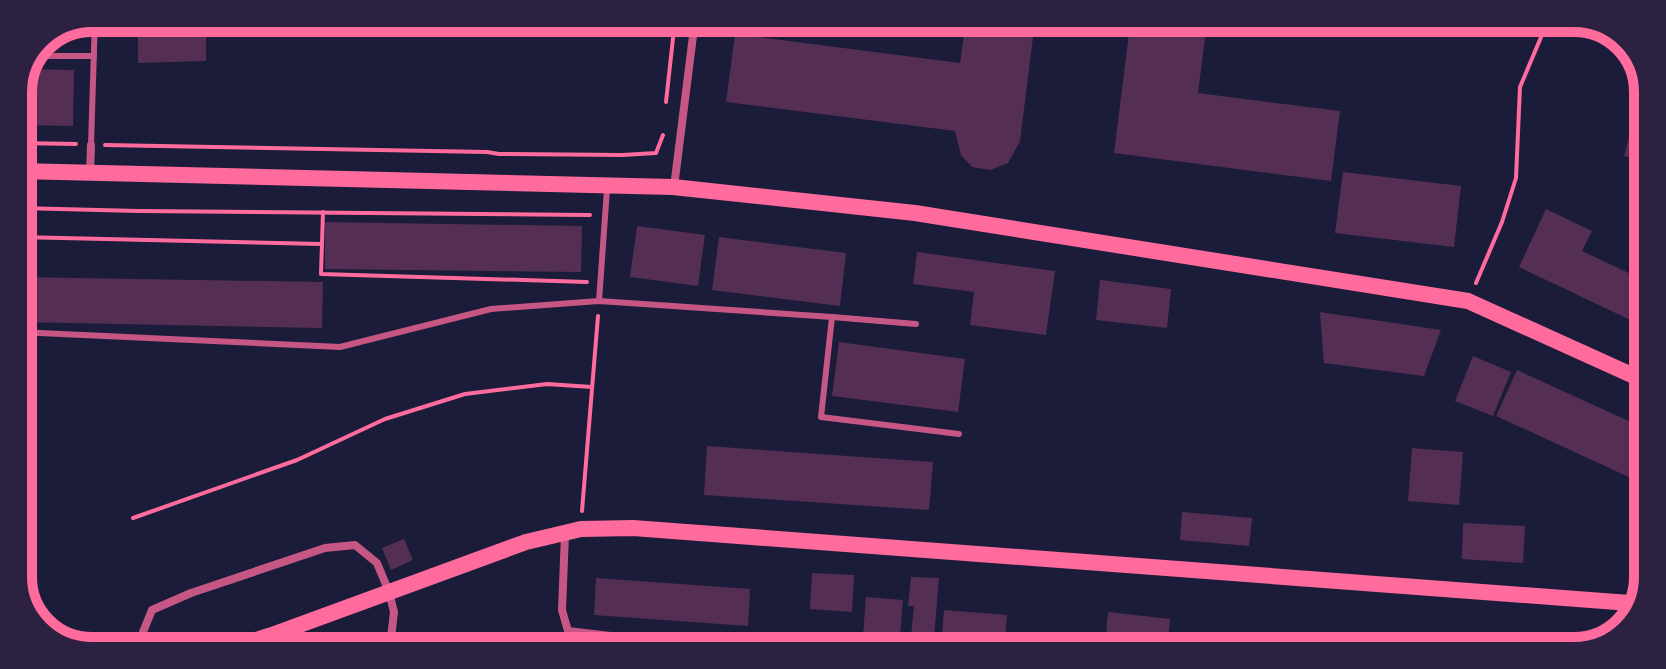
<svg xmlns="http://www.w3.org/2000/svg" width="1666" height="669" viewBox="0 0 1666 669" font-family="Raleway,sans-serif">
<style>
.building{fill:#542f53}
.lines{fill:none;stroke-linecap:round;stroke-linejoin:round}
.path{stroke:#ff6b9d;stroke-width:4}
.service{stroke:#c65784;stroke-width:6}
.minor{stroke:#c65784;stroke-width:8}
.secondary{stroke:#ff6b9d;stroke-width:16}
.rim{fill:none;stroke:#ff6b9d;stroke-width:10}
</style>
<rect width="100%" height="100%" fill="#1b1b3a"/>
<g class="building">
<path d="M 206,18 L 206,61 L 138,63 L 138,19 Z"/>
<path d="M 966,21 L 1035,21 L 1020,141 L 1008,163 L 990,170 L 972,167 L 961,155 L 955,131 L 726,102 L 735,34 L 960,63 Z"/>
<path d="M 1118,22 L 1207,22 L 1198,93 L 1340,111 L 1331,181 L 1114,153 L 1130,25 L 1117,24 Z"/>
<path d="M 27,69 L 74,70 L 73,126 L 18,125 L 18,88 Z"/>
<path d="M 1635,113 L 1648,117 L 1647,162 L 1624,156 Z"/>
<path d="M 1343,172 L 1461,186 L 1454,247 L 1335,233 Z"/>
<path d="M 1546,209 L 1592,231 L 1582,251 L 1646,281 L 1645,327 L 1519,267 Z"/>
<path d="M 325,222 L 582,226 L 581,272 L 325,269 Z"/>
<path d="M 637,226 L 705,235 L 698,286 L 630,277 Z"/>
<path d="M 719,237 L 846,253 L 840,306 L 712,290 Z"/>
<path d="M 917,252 L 1055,271 L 1046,335 L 970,325 L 974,292 L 913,284 Z"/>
<path d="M 18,277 L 323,282 L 322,328 L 18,322 Z"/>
<path d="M 1100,280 L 1171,289 L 1167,328 L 1096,320 Z"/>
<path d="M 1320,312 L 1441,330 L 1424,376 L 1324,363 Z"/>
<path d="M 839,342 L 965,359 L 958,412 L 832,396 Z"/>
<path d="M 1473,356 L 1511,372 L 1493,416 L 1455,401 Z"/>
<path d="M 1517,370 L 1644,428 L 1644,484 L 1496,416 Z"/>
<path d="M 707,446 L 933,462 L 929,510 L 704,495 Z"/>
<path d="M 1412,448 L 1463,452 L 1459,505 L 1408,501 Z"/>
<path d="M 1182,512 L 1252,518 L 1249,546 L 1180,540 Z"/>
<path d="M 1463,523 L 1525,526 L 1523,563 L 1462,559 Z"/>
<path d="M 404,539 L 413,560 L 391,570 L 382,548 Z"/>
<path d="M 812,573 L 854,575 L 852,612 L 810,609 Z"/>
<path d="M 911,577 L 939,578 L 933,649 L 862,648 L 866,597 L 903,600 L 900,636 L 911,637 L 914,606 L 908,606 Z"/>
<path d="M 596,578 L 750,589 L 748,626 L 594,615 Z"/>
<path d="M 944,610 L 1007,615 L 1004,649 L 941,649 Z"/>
<path d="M 1108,612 L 1170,619 L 1167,650 L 1136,649 L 1105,646 Z"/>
</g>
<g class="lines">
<g class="path">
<path d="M 666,102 L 675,20"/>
<path d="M 18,143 L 76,144"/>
<path d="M 105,145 L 487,152 L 499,154 L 623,155 L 656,153 L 663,135"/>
<path d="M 18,208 L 139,211 L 590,215"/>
<path d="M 323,212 L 321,274 L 587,282"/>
<path d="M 18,237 L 322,244"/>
<path d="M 1476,283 L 1502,222 L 1516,178 L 1520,87 L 1547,23"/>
<path d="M 582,511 L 598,316"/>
<path d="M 133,518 L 297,460 L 385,419 L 465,394 L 547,384 L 592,387"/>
</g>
<g class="service">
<path d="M 831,21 L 933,34 L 944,30 L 951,21"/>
<path d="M 33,56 L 94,56"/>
<path d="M 91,145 L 95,18"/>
<path d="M 599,301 L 607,189"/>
<path d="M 832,317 L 916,324"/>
<path d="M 18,332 L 340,347 L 491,309 L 599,301 L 832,317 L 821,417 L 959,434"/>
<path d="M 50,635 L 75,638 L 78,646"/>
</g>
<g class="minor">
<path d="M 90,173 L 91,145"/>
<path d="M 674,187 L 695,20"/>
<path d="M 565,534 L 562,610 L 568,631 L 713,648"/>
<path d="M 146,646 L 143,632 L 152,610 L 191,593 L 325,548 L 355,545 L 377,563 L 389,592 L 394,612 L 391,638 L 384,647"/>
</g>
<g class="secondary">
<path d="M 18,171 L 673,187 L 915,213 L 1468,301 L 1645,381"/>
<path d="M 237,646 L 272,635 L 526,542 L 581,529 L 633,528 L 1643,604"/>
</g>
</g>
<path d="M0 0H1666V669H0ZM92 32H1574A60 60 0 0 1 1634 92V577A60 60 0 0 1 1574 637H92A60 60 0 0 1 32 577V92A60 60 0 0 1 92 32Z" fill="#2d2142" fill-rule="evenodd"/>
<path class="rim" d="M92 32H1574A60 60 0 0 1 1634 92V577A60 60 0 0 1 1574 637H92A60 60 0 0 1 32 577V92A60 60 0 0 1 92 32Z"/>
</svg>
